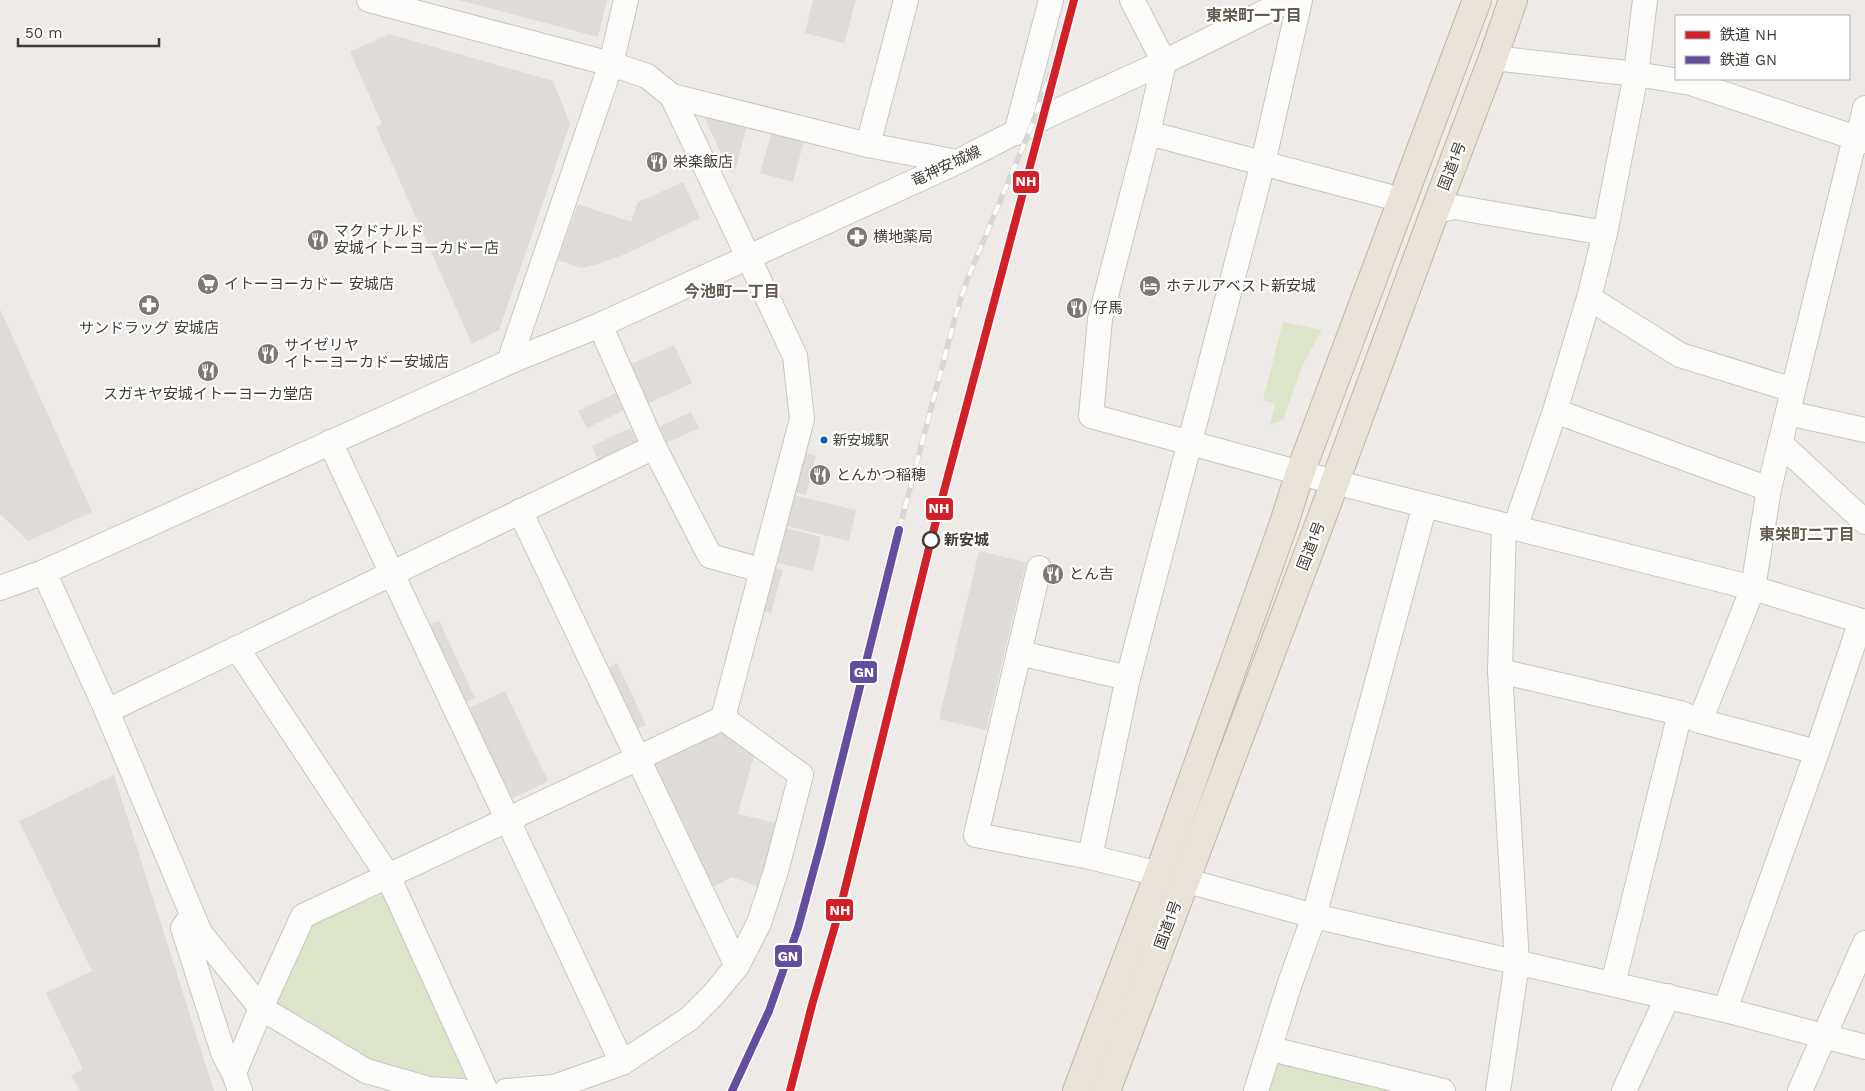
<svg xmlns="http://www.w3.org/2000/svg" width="1865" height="1091" viewBox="0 0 1865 1091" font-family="'Work Sans','Noto Sans JP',sans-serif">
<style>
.green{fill:#dce5c9}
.parking{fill:#dedbd8}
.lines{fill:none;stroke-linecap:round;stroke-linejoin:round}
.minor-casing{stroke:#c9c6c3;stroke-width:26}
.highway-casing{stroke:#c3b5a4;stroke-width:30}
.minor{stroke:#fcfcfb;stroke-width:24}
.highway{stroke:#e9e2d9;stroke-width:28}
.rail-casing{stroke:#d8d7d7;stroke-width:5.5}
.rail{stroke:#fff;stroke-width:4;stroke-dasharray:11;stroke-linecap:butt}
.rail-1-casing{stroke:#fff;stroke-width:11}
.rail-2-casing{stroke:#fff;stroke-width:11}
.rail-1{stroke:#d12027;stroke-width:8}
.rail-2{stroke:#654e9e;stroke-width:8}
.bus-dot{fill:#0065bd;stroke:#fff;stroke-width:2}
.stop-dot{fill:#fff;stroke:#413b35;stroke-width:2.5}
.labels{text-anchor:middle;stroke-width:4.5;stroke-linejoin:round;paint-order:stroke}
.bus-label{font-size:14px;fill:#413b35;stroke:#fff;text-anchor:start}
.poi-label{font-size:15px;fill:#413b35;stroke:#fff;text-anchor:start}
.street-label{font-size:15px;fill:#413b35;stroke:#fff}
.stop-label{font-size:15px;font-weight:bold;fill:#413b35;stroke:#fff;text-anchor:start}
.neighbourhood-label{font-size:16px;font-weight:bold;fill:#63594d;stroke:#fff}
.line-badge{stroke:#fff;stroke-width:2}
.badge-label{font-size:14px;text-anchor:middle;font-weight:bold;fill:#fff}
</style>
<rect width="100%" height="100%" fill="#edeae7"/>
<g class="green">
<path d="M 1283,322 L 1322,330 L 1303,364 L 1283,420 L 1270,425 L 1275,404 L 1263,400 Z"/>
<path d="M 381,889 L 474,1076 L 468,1084 L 388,1071 L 280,1009 L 276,1000 L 313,922 Z"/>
<path d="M 1284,1059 L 1404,1091 L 1266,1091 L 1275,1064 Z"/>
</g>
<g class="parking">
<path d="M 459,0 L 607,0 L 598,37 Z"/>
<path d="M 813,0 L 856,0 L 844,43 L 805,33 Z"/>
<path d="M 389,34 L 553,81 L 570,124 L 499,330 L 472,344 L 376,127 L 382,124 L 350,52 Z"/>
<path d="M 707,110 L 748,121 L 736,168 L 730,172 L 705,119 Z"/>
<path d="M 773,128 L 805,137 L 793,182 L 760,173 Z"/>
<path d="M 683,182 L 700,218 L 623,255 L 598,264 L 581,268 L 558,260 L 578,204 L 631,222 L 638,202 Z"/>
<path d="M 0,309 L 92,512 L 28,541 L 0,514 Z"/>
<path d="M 674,345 L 692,383 L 645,405 L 627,366 Z"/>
<path d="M 616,393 L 624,410 L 587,428 L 578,411 Z"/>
<path d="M 691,412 L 699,428 L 667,443 L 659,427 Z"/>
<path d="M 630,428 L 638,444 L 599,463 L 592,446 Z"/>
<path d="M 801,452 L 816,456 L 806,495 L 791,491 Z"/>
<path d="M 789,494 L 856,510 L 849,541 L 782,525 Z"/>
<path d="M 782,527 L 821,537 L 813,571 L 773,562 Z"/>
<path d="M 979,551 L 1026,562 L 986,730 L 939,719 Z"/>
<path d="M 770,566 L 783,570 L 771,613 L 758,609 Z"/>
<path d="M 439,621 L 475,698 L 463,704 L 427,626 Z"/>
<path d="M 617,663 L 646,725 L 633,731 L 604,670 Z"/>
<path d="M 505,691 L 548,781 L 511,799 L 467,709 Z"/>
<path d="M 720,727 L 755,751 L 738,814 L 777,823 L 763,888 L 732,877 L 708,890 L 651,767 L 654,758 Z"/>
<path d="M 114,775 L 214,1091 L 80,1091 L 71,1075 L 83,1069 L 46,993 L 92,971 L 19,821 Z"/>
</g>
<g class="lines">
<g class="minor-casing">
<g id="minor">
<path d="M 369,0 L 611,64 L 647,76 L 672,96 L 868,145 L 957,162"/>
<path d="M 1132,0 L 1164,62 L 1148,133 L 1100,319 L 1091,416 L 1334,482 L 1753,588 L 1865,622"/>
<path d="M 1493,58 L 1636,74 L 1691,83 L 1865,141"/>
<path d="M 672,96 L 795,356 L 802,419 L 723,718"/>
<path d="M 1016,133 L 1051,0"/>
<path d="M 1148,133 L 1402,200"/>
<path d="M 868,145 L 906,0"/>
<path d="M 1435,211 L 1454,207 L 1605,233"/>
<path d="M 1589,298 L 1680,355 L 1793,390"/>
<path d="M 600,325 L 654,447 L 710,556 L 761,570"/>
<path d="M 509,362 L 611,64 L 626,0"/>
<path d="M 1555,411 L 1769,489"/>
<path d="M 1788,413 L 1865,430"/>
<path d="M 330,442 L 622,1063"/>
<path d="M 1780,443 L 1865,522"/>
<path d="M 520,511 L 737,966"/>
<path d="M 1515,528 L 1555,411 L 1589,298 L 1605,233 L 1636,74 L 1645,0"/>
<path d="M 1039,568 L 976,835 L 1090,857 L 1159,874"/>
<path d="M 44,572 L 107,711 L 200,933 L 261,1008 L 366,1071 L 429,1089 L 462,1091"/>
<path d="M 0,588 L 44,572 L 509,362 L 600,325 L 957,162 L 1053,113 L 1164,62 L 1289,0"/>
<path d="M 1861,621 L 1817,752 L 1725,1010 L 1865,1047"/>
<path d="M 237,648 L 388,876 L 486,1091"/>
<path d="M 1019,653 L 1128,678"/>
<path d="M 1500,671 L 1680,713 L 1700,721 L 1817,752"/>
<path d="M 107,711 L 654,447"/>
<path d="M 1700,721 L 1753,588 L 1769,489 L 1852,150 L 1858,138 L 1865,108"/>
<path d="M 1090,857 L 1128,678 L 1263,163 L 1300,0"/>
<path d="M 1184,880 L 1314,916 L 1725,1010"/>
<path d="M 191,917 L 183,928 L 224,1055 L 234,1073 L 240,1091"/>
<path d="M 1613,984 L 1680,713"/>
<path d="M 1271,1049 L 1443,1091"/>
<path d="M 234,1073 L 261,1008 L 303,916 L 723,718"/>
<path d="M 506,1091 L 554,1087 L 622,1063 L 689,1019 L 714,994 L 737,966 L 759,923 L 776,871 L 801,775 L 723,718"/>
<path d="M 1256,1091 L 1289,986 L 1314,916 L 1425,505"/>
<path d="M 1498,1091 L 1517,963 L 1500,671 L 1504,525"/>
<path d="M 1624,1091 L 1668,996"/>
<path d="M 1800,1091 L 1865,943"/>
</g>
</g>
<g class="highway-casing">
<g id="highway">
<path d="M 1077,1091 L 1159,874 L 1284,523 L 1300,473 L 1477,0"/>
<path d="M 1106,1091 L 1319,525 L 1435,211 L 1493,58 L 1513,0"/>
</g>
</g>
<use href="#minor" class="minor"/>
<use href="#highway" class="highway"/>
<g class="rail-casing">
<path id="rail" d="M 899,530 L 956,314 L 967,280 L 1032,125 L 1063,38"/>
</g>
<use href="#rail" class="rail"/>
<g class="rail-1-casing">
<path id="rail-1" d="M 790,1091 L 812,1005 L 841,905 L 931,540 L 1074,0"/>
</g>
<g class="rail-2-casing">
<path id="rail-2" d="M 732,1091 L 769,1011 L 798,928 L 821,843 L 899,530"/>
</g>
<use href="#rail-1" class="rail-1"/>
<use href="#rail-2" class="rail-2"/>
</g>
<defs>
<g id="restaurant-disc" transform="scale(1.125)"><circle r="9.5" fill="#7d7873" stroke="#fff"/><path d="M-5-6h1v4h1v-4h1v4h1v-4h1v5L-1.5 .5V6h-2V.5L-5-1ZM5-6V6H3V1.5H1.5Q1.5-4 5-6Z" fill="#fff"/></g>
<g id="pharmacy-disc" transform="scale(1.125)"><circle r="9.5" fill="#7d7873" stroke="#fff"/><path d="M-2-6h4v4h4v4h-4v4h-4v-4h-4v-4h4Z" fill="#fff"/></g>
<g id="supermarket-disc" transform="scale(1.125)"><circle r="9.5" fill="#7d7873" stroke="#fff"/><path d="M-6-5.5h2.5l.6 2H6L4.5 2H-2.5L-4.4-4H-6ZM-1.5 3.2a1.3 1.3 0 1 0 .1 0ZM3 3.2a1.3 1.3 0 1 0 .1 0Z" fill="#fff"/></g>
<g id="hotel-disc" transform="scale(1.125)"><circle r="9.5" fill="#7d7873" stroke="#fff"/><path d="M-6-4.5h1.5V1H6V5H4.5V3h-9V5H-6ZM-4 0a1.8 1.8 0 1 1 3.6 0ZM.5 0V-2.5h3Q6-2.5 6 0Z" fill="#fff"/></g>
</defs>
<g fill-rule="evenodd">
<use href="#restaurant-disc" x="657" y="162"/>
<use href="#pharmacy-disc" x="857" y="237"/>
<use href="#restaurant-disc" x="318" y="240"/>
<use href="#supermarket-disc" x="208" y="284"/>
<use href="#hotel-disc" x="1150" y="286"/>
<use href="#pharmacy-disc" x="149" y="305"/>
<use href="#restaurant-disc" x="1077" y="308"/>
<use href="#restaurant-disc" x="268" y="354"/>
<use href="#restaurant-disc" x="208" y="371"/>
<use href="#restaurant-disc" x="820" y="475"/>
<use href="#restaurant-disc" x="1053" y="574"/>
</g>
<circle class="bus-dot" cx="824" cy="440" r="4.5"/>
<circle class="stop-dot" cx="931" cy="540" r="8"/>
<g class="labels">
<g class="bus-label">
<text x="833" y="445">新安城駅</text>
</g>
<g class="poi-label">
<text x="673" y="167">栄楽飯店</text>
<text x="334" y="236">マクドナルド<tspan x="334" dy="17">安城イトーヨーカドー店</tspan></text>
<text x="873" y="242">横地薬局</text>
<text x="224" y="289">イトーヨーカドー 安城店</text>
<text x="1166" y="291">ホテルアベスト新安城</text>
<text x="1093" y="313">仔馬</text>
<text x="149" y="333" text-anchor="middle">サンドラッグ 安城店</text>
<text x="284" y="350">サイゼリヤ<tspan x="284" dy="17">イトーヨーカドー安城店</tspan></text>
<text x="208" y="399" text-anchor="middle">スガキヤ安城イトーヨーカ堂店</text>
<text x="836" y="480">とんかつ稲穂</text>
<text x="1069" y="579">とん吉</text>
</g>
<g class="street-label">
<text transform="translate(946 166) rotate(-25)" y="5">竜神安城線</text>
<text transform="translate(1452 166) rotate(-69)" y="5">国道1号</text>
<text transform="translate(1311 546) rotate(-69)" y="5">国道1号</text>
<text transform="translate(1168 925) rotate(-70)" y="5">国道1号</text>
</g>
<g class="stop-label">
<text x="944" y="545">新安城</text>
</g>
<g class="neighbourhood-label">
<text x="1254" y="21">東栄町一丁目</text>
<text x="732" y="297">今池町一丁目</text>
<text x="1807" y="540">東栄町二丁目</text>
</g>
</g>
<g class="line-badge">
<rect x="1012" y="170" width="28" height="24" rx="5" fill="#d12027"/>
<rect x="925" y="497" width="29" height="24" rx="5" fill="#d12027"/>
<rect x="849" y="660" width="29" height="24" rx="5" fill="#654e9e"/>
<rect x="825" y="898" width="29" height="24" rx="5" fill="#d12027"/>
<rect x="774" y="944" width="29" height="24" rx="5" fill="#654e9e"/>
</g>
<g class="badge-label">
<text x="1026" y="186">NH</text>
<text x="939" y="513">NH</text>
<text x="864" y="677">GN</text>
<text x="840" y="915">NH</text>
<text x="788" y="961">GN</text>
</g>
<rect x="1675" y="15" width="175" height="65" fill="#ffffff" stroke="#b3b1ae"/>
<rect x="1685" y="31" width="25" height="8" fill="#d12027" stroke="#b3b1ae"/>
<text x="1720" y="40" font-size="15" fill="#413b35">鉄道 NH</text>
<rect x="1685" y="56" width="25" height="8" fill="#654e9e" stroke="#b3b1ae"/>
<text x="1720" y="65" font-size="15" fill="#413b35">鉄道 GN</text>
<path d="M18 38v8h141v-8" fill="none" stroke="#413b35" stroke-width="2.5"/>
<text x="25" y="38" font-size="15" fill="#413b35" stroke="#ffffff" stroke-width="4" paint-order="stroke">50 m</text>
</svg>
